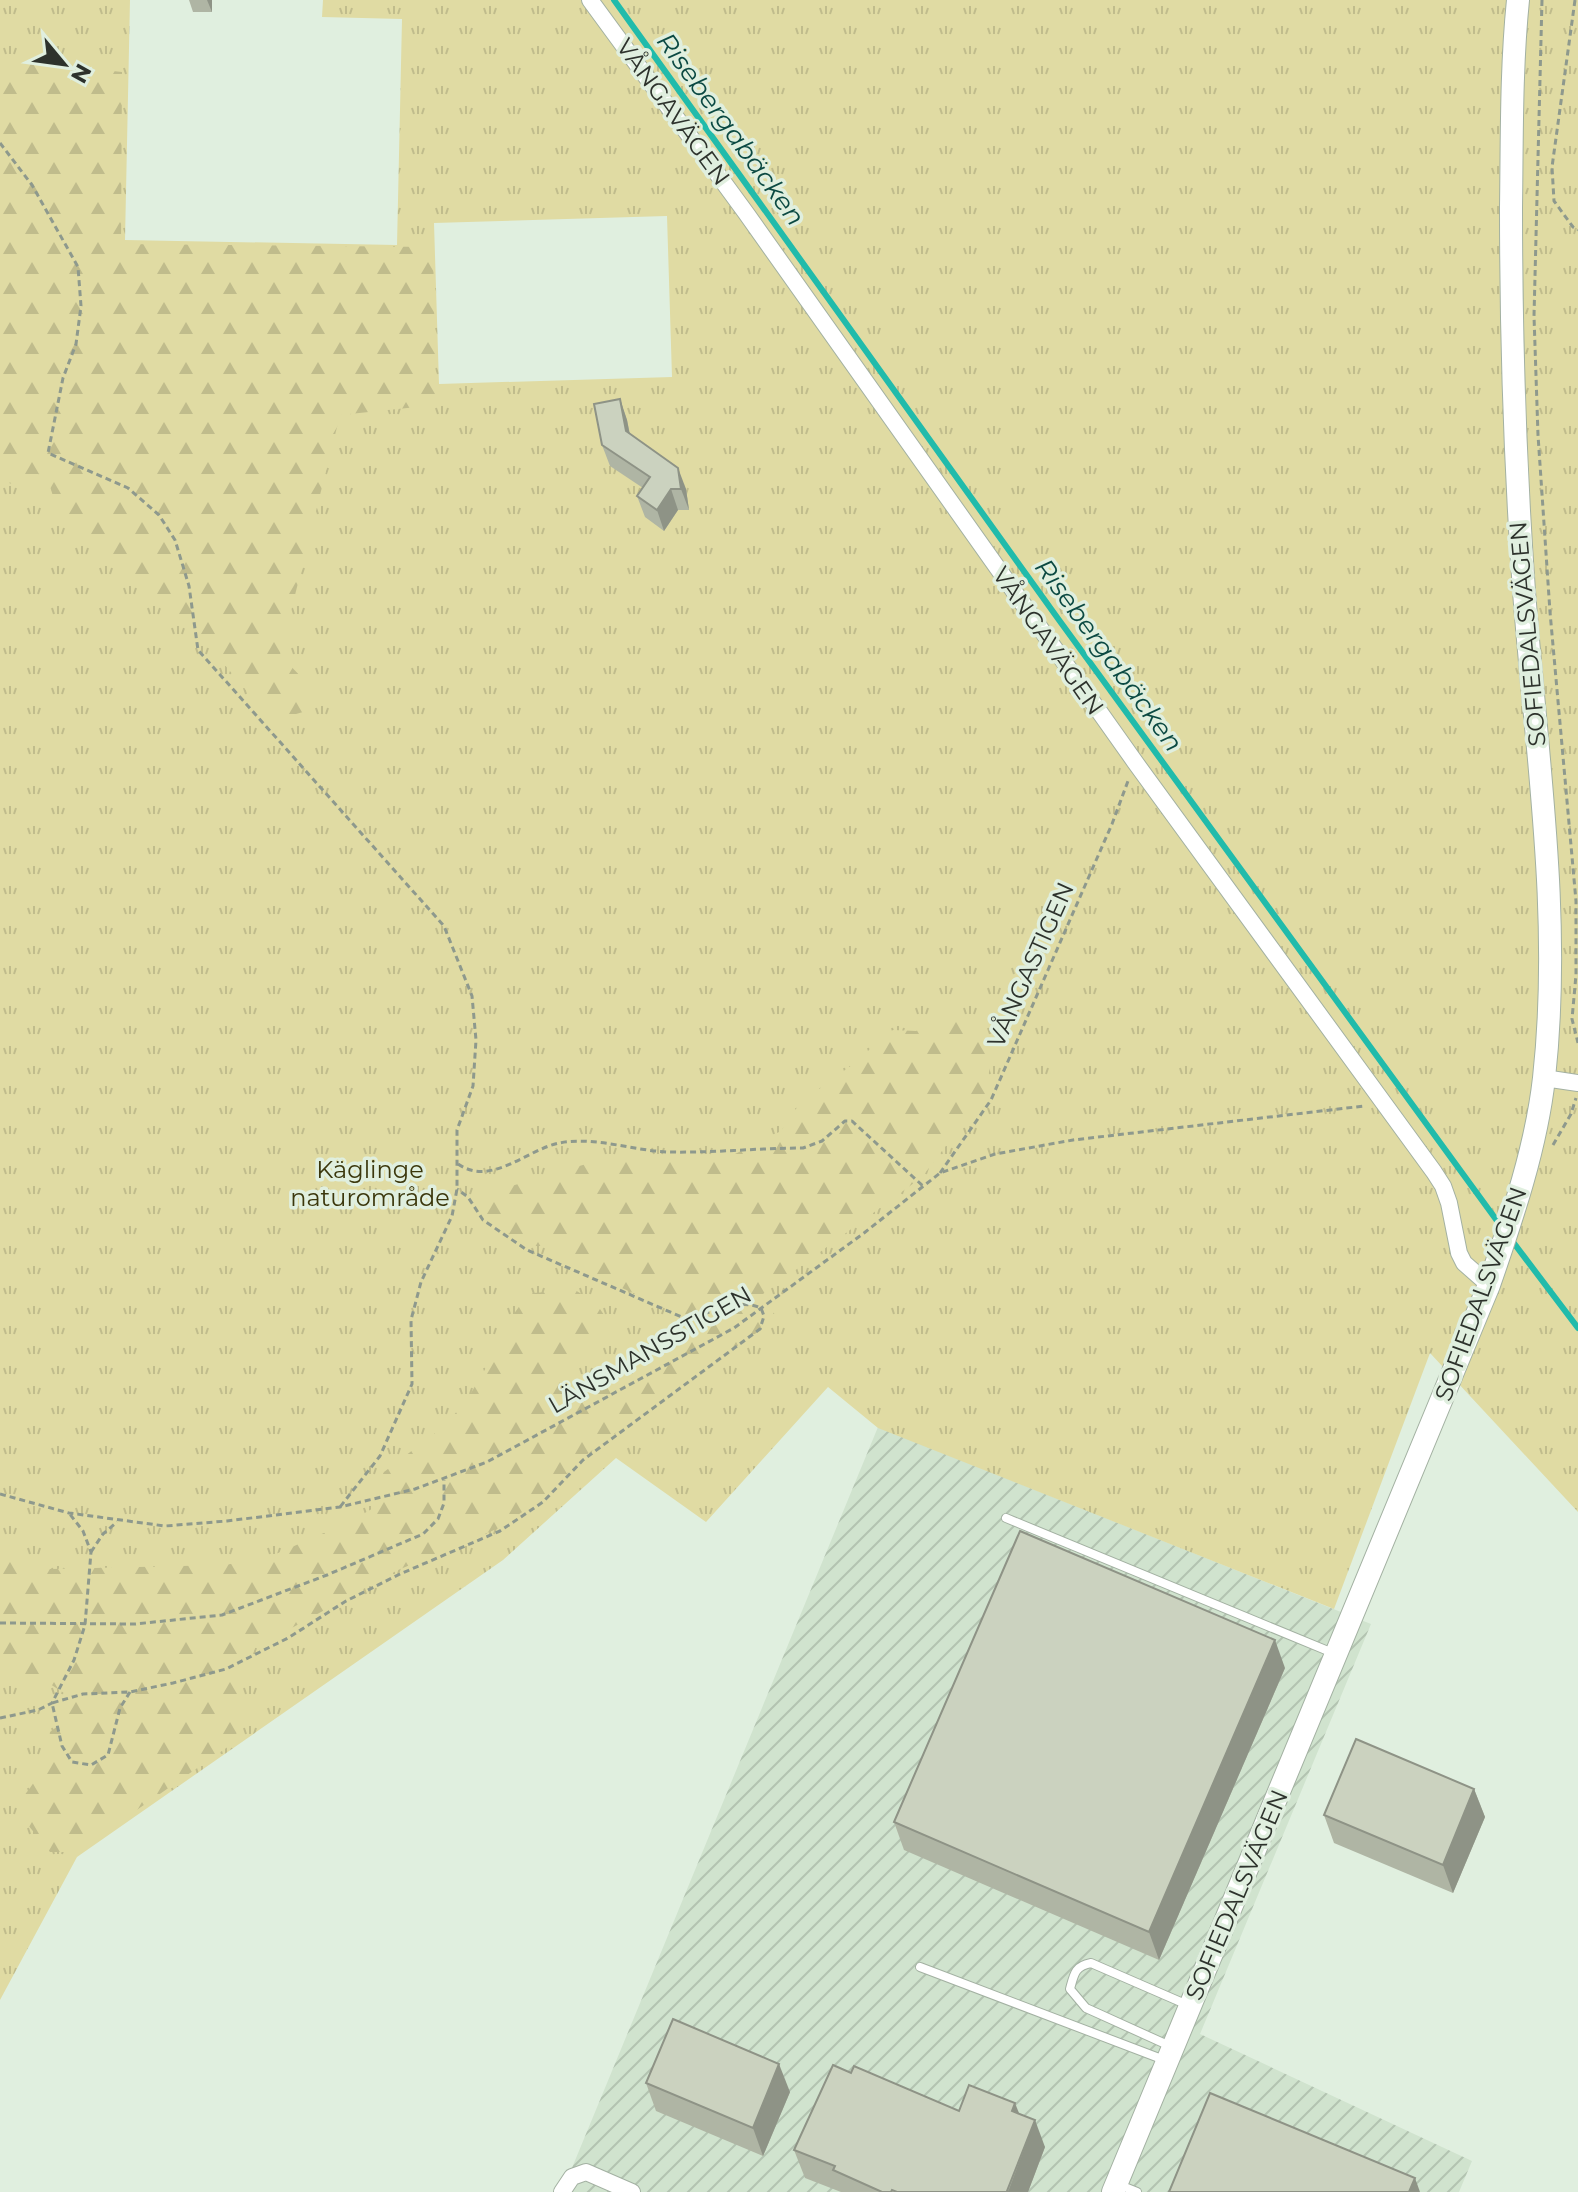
<svg xmlns="http://www.w3.org/2000/svg" width="1578" height="2192" viewBox="0 0 1578 2192" font-family="Montserrat,sans-serif">
<style>
.industrial{fill:url(#industrial-furrows)}
.grass{fill:url(#grass-tufts);fill-rule:evenodd}
.forest{fill:url(#forest-firs)}
.lines{fill:none;stroke-linecap:round;stroke-linejoin:round}
.stream{stroke:#21bbab;stroke-width:6}
.lane-casing{stroke:#a3b1a2;stroke-width:10}
.street-casing{stroke:#a3b1a2;stroke-width:18}
.secondary-casing{stroke:#a3b1a2;stroke-width:24}
.path{stroke:#8e998d;stroke-width:3;stroke-dasharray:6 4;stroke-linecap:butt}
.lane{stroke:#fff;stroke-width:8}
.street{stroke:#fff;stroke-width:16}
.secondary{stroke:#fff;stroke-width:22}
.wall{fill:#afb5a4}
.shaded-wall{fill:#8e9386}
.building{fill:#cbd2bf;stroke:#8e9386;stroke-width:2}
.labels{text-anchor:middle;stroke-width:7;stroke-linejoin:round;paint-order:stroke}
.street-label{font-size:24px;fill:#2d322c;stroke:#e0efdf}
.park-label{font-size:24px;fill:#3b370c;stroke:#e0efdf}
.water-label{font-size:26px;font-style:italic;fill:#0b4942;stroke:#e0efdf}
</style>
<defs>
<pattern id="industrial-furrows" width="10" height="10" patternUnits="userSpaceOnUse" patternTransform="scale(2)"><rect width="10" height="10" fill="#d0e3ce"/><path d="M-1 1l2-2M0 10L10 0M9 11l2-2" fill="none" stroke="#b3c3b1"/></pattern>
<pattern id="grass-tufts" width="24" height="20" patternUnits="userSpaceOnUse" patternTransform="scale(2)"><rect width="24" height="20" fill="#e0dba3"/><path d="M3 7l-1-3M5 7V3M7 7l1-3M15 17l-1-3M17 17v-4M19 17l1-3" fill="none" stroke="#c0bc8c"/></pattern>
<pattern id="forest-firs" width="22" height="20" patternUnits="userSpaceOnUse" patternTransform="scale(2)"><rect width="22" height="20" fill="#e0dba3"/><path d="M5 1l3.5 6h-7zM16 11l3.5 6h-7z" fill="#c0bc8c"/></pattern>
</defs>
<rect width="100%" height="100%" fill="#e0efdf"/>
<path class="industrial" d="M 878,1427 L 1371,1624 L 1200,2034 L 1472,2161 L 1459,2192 L 562,2192 Z"/>
<path class="grass" d="M 0,0 L 130,0 L 125,240 L 397,245 L 402,19 L 322,17 L 323,0 L 1578,0 L 1578,1512 L 1430,1353 L 1334,1609 L 878,1428 L 828,1387 L 706,1522 L 616,1458 L 503,1560 L 77,1857 L 0,2000 ZM 667,216 L 672,377 L 439,384 L 434,223 Z"/>
<g class="forest">
<path d="M 0,59 L 122,72 L 121,244 L 433,247 L 436,405 L 340,415 L 280,655 L 307,683 L 303,712 L 272,721 L 208,645 L 170,618 L 54,499 L 45,471 L 15,485 L 0,480 Z"/>
<path d="M 941,1018 L 960,1021 L 991,1035 L 992,1055 L 985,1095 L 922,1177 L 763,1294 L 775,1315 L 774,1321 L 672,1390 L 582,1458 L 541,1499 L 499,1528 L 398,1570 L 255,1648 L 243,1677 L 242,1721 L 232,1744 L 76,1852 L 50,1852 L 19,1814 L 19,1801 C 38,1782 47,1759 50,1732 L 67,1719 L 71,1706 L 64,1693 L 50,1684 L 0,1670 L 0,1560 L 51,1569 L 225,1565 L 269,1557 L 349,1522 L 377,1506 L 376,1486 L 384,1472 L 447,1424 L 471,1393 L 493,1356 L 503,1329 L 521,1304 L 533,1293 L 575,1290 L 596,1303 L 604,1315 L 598,1335 L 580,1353 L 564,1373 L 559,1385 L 563,1392 L 575,1388 L 687,1320 L 685,1316 L 622,1288 L 557,1252 L 541,1246 L 529,1246 L 485,1218 L 481,1205 L 486,1198 L 505,1188 L 593,1162 L 634,1156 L 665,1158 L 695,1164 L 733,1155 L 781,1131 L 800,1103 L 860,1059 L 883,1036 L 893,1030 L 916,1031 Z"/>
</g>
<g class="lines">
<g class="stream">
<path d="M 614,0 L 1059,620 L 1503,1229"/>
<path d="M 1510,1238 L 1578,1328"/>
</g>
<g class="lane-casing">
<g id="lane">
<path d="M 1006,1518 L 1333,1653"/>
<path d="M 920,1967 L 1167,2061"/>
<path d="M 1170,2046 L 1086,2008 L 1070,1989 C 1074,1974 1075,1966 1091,1963 L 1190,2006"/>
<path d="M 1117,2184 L 1137,2192"/>
</g>
</g>
<g class="street-casing">
<g id="street">
<path d="M 590,0 L 746,213 L 1135,762 L 1434,1172 L 1443,1186 L 1449,1203 L 1459,1253 L 1464,1263 L 1489,1285"/>
<path d="M 1544,1078 L 1578,1083"/>
<path d="M 562,2192 L 572,2177 L 586,2172 L 632,2192"/>
</g>
</g>
<g class="secondary-casing">
<path id="secondary" d="M 1113,2192 L 1489,1285 C 1512,1218 1536,1149 1544,1078 C 1562,916 1536,753 1524,591 C 1515,464 1511,336 1511,208 C 1512,138 1511,69 1518,0"/>
</g>
<g class="path">
<path d="M 1542,0 L 1534,316 L 1538,435 L 1550,612 L 1576,901 L 1576,975 L 1572,1019 L 1578,1043"/>
<path d="M 1575,0 L 1552,167 L 1554,201 L 1573,227 L 1578,230"/>
<path d="M 0,143 L 32,185 L 78,267 L 81,306 L 76,344 L 63,378 L 48,453 L 128,488 L 159,515 L 175,540 L 189,586 L 198,650 L 444,926 L 472,996 L 476,1040 L 473,1086 L 457,1130 L 457,1189 L 452,1216 L 421,1282 L 411,1320 L 412,1384 L 380,1456 L 340,1507"/>
<path d="M 1553,1145 L 1571,1114 L 1576,1098"/>
<path d="M 458,1164 C 491,1187 526,1150 559,1143 C 596,1136 633,1151 669,1152 C 714,1153 758,1148 803,1148 L 822,1141 L 845,1121 L 852,1121 L 923,1186"/>
<path d="M 940,1173 L 991,1100 L 1112,824 L 1128,781"/>
<path d="M 0,1494 L 69,1513 L 165,1526 L 227,1521 L 340,1507 L 415,1489 L 487,1462 L 734,1328 L 864,1233 L 940,1173 L 995,1154 L 1073,1140 L 1364,1106"/>
<path d="M 91,1552 L 103,1534 L 117,1522"/>
<path d="M 0,1623 L 135,1624 L 222,1615 L 327,1575 L 423,1534 L 438,1519 L 444,1503 L 444,1480"/>
<path d="M 130,1692 L 120,1708 L 108,1755 L 91,1765 L 72,1762 L 62,1746 L 52,1703 L 83,1694 L 130,1692 L 173,1683 L 226,1669 L 288,1638 L 346,1601 L 400,1574 L 500,1531 L 543,1502 L 583,1460 L 760,1329 L 764,1316 L 761,1308 C 736,1297 709,1316 684,1318 L 527,1250 L 483,1220 L 468,1197 L 457,1189"/>
<path d="M 0,1718 L 38,1710 L 52,1703 L 74,1660 L 85,1625 L 91,1552 L 83,1531 L 69,1513"/>
</g>
<use href="#lane" class="lane"/>
<use href="#street" class="street"/>
<use href="#secondary" class="secondary"/>
</g>
<g class="wall">
<path d="M 189,0 L 212,0 L 212,12 L 193,12 Z"/>
<path d="M 620,399 L 627,420 L 630,434 L 686,489 L 689,510 L 678,510 L 664,531 L 645,517 L 637,496 L 643,488 L 610,466 L 602,445 Z"/>
<path d="M 1285,1668 L 1159,1960 L 904,1850 L 894,1822 Z"/>
<path d="M 1474,1789 L 1485,1817 L 1453,1893 L 1334,1843 L 1324,1815 Z"/>
<path d="M 851,2073 L 959,2111 L 1019,2114 L 1045,2147 L 1028,2192 L 841,2192 L 805,2178 L 794,2150 Z"/>
<path d="M 646,2083 L 790,2092 L 763,2156 L 656,2111 Z"/>
</g>
<g class="shaded-wall">
<path d="M 207,0 L 212,0 L 212,12 Z"/>
<path d="M 620,399 L 627,420 L 633,452 L 626,431 Z"/>
<path d="M 678,468 L 686,489 L 689,510 L 681,489 Z"/>
<path d="M 671,489 L 678,510 L 664,531 L 657,510 Z"/>
<path d="M 1275,1640 L 1285,1668 L 1159,1960 L 1149,1932 Z"/>
<path d="M 1474,1789 L 1485,1817 L 1453,1893 L 1443,1865 Z"/>
<path d="M 779,2064 L 790,2092 L 763,2156 L 753,2128 Z"/>
<path d="M 1015,2103 L 1026,2131 L 1012,2111 Z"/>
<path d="M 1035,2120 L 1045,2147 L 1028,2192 L 1008,2192 Z"/>
<path d="M 1415,2178 L 1420,2192 L 1409,2192 Z"/>
</g>
<g class="building">
<path d="M 620,399 L 626,431 L 678,468 L 681,489 L 671,489 L 657,510 L 637,496 L 650,477 L 602,445 L 594,404 Z"/>
<path d="M 1020,1531 L 1275,1640 L 1149,1932 L 894,1822 Z"/>
<path d="M 1356,1739 L 1474,1789 L 1443,1865 L 1324,1815 Z"/>
<path d="M 673,2019 L 779,2064 L 753,2128 L 646,2083 Z"/>
<path d="M 833,2065 L 851,2073 L 854,2066 L 959,2111 L 969,2085 L 1015,2103 L 1012,2111 L 1035,2120 L 1007,2191 L 1009,2192 L 897,2192 L 892,2190 L 891,2192 L 882,2192 L 833,2170 L 835,2166 L 794,2150 Z"/>
<path d="M 1210,2093 L 1415,2178 L 1409,2192 L 1169,2192 Z"/>
</g>
<g class="labels">
<g class="street-label">
<text transform="translate(673 112) rotate(54)" y="8">VÅNGAVÄGEN</text>
<text transform="translate(1528 634) rotate(-95)" y="8">SOFIEDALSVÄGEN</text>
<text transform="translate(1048 641) rotate(55)" y="8">VÅNGAVÄGEN</text>
<text transform="translate(1031 965) rotate(-66)" y="8">VÅNGASTIGEN</text>
<text transform="translate(1481 1294) rotate(-70)" y="8">SOFIEDALSVÄGEN</text>
<text transform="translate(650 1350) rotate(-30)" y="8">LÄNSMANSSTIGEN</text>
<text transform="translate(1237 1895) rotate(-67)" y="8">SOFIEDALSVÄGEN</text>
</g>
<g class="park-label">
<text x="370" y="1178">Käglinge<tspan x="370" dy="28">naturområde</tspan></text>
</g>
<g class="water-label">
<text transform="translate(731 129) rotate(54)" y="9">Risebergabäcken</text>
<text transform="translate(1109 655) rotate(54)" y="9">Risebergabäcken</text>
</g>
</g>
<g transform="translate(64 64) rotate(119)" stroke="#e0efdf" stroke-width="6" paint-order="stroke">
<path d="M0-6L14 30L0 20L-14 30Z" fill="#2d322c"/>
<text y="-12" font-size="22" font-weight="bold" text-anchor="middle" fill="#2d322c">N</text>
</g>
</svg>
